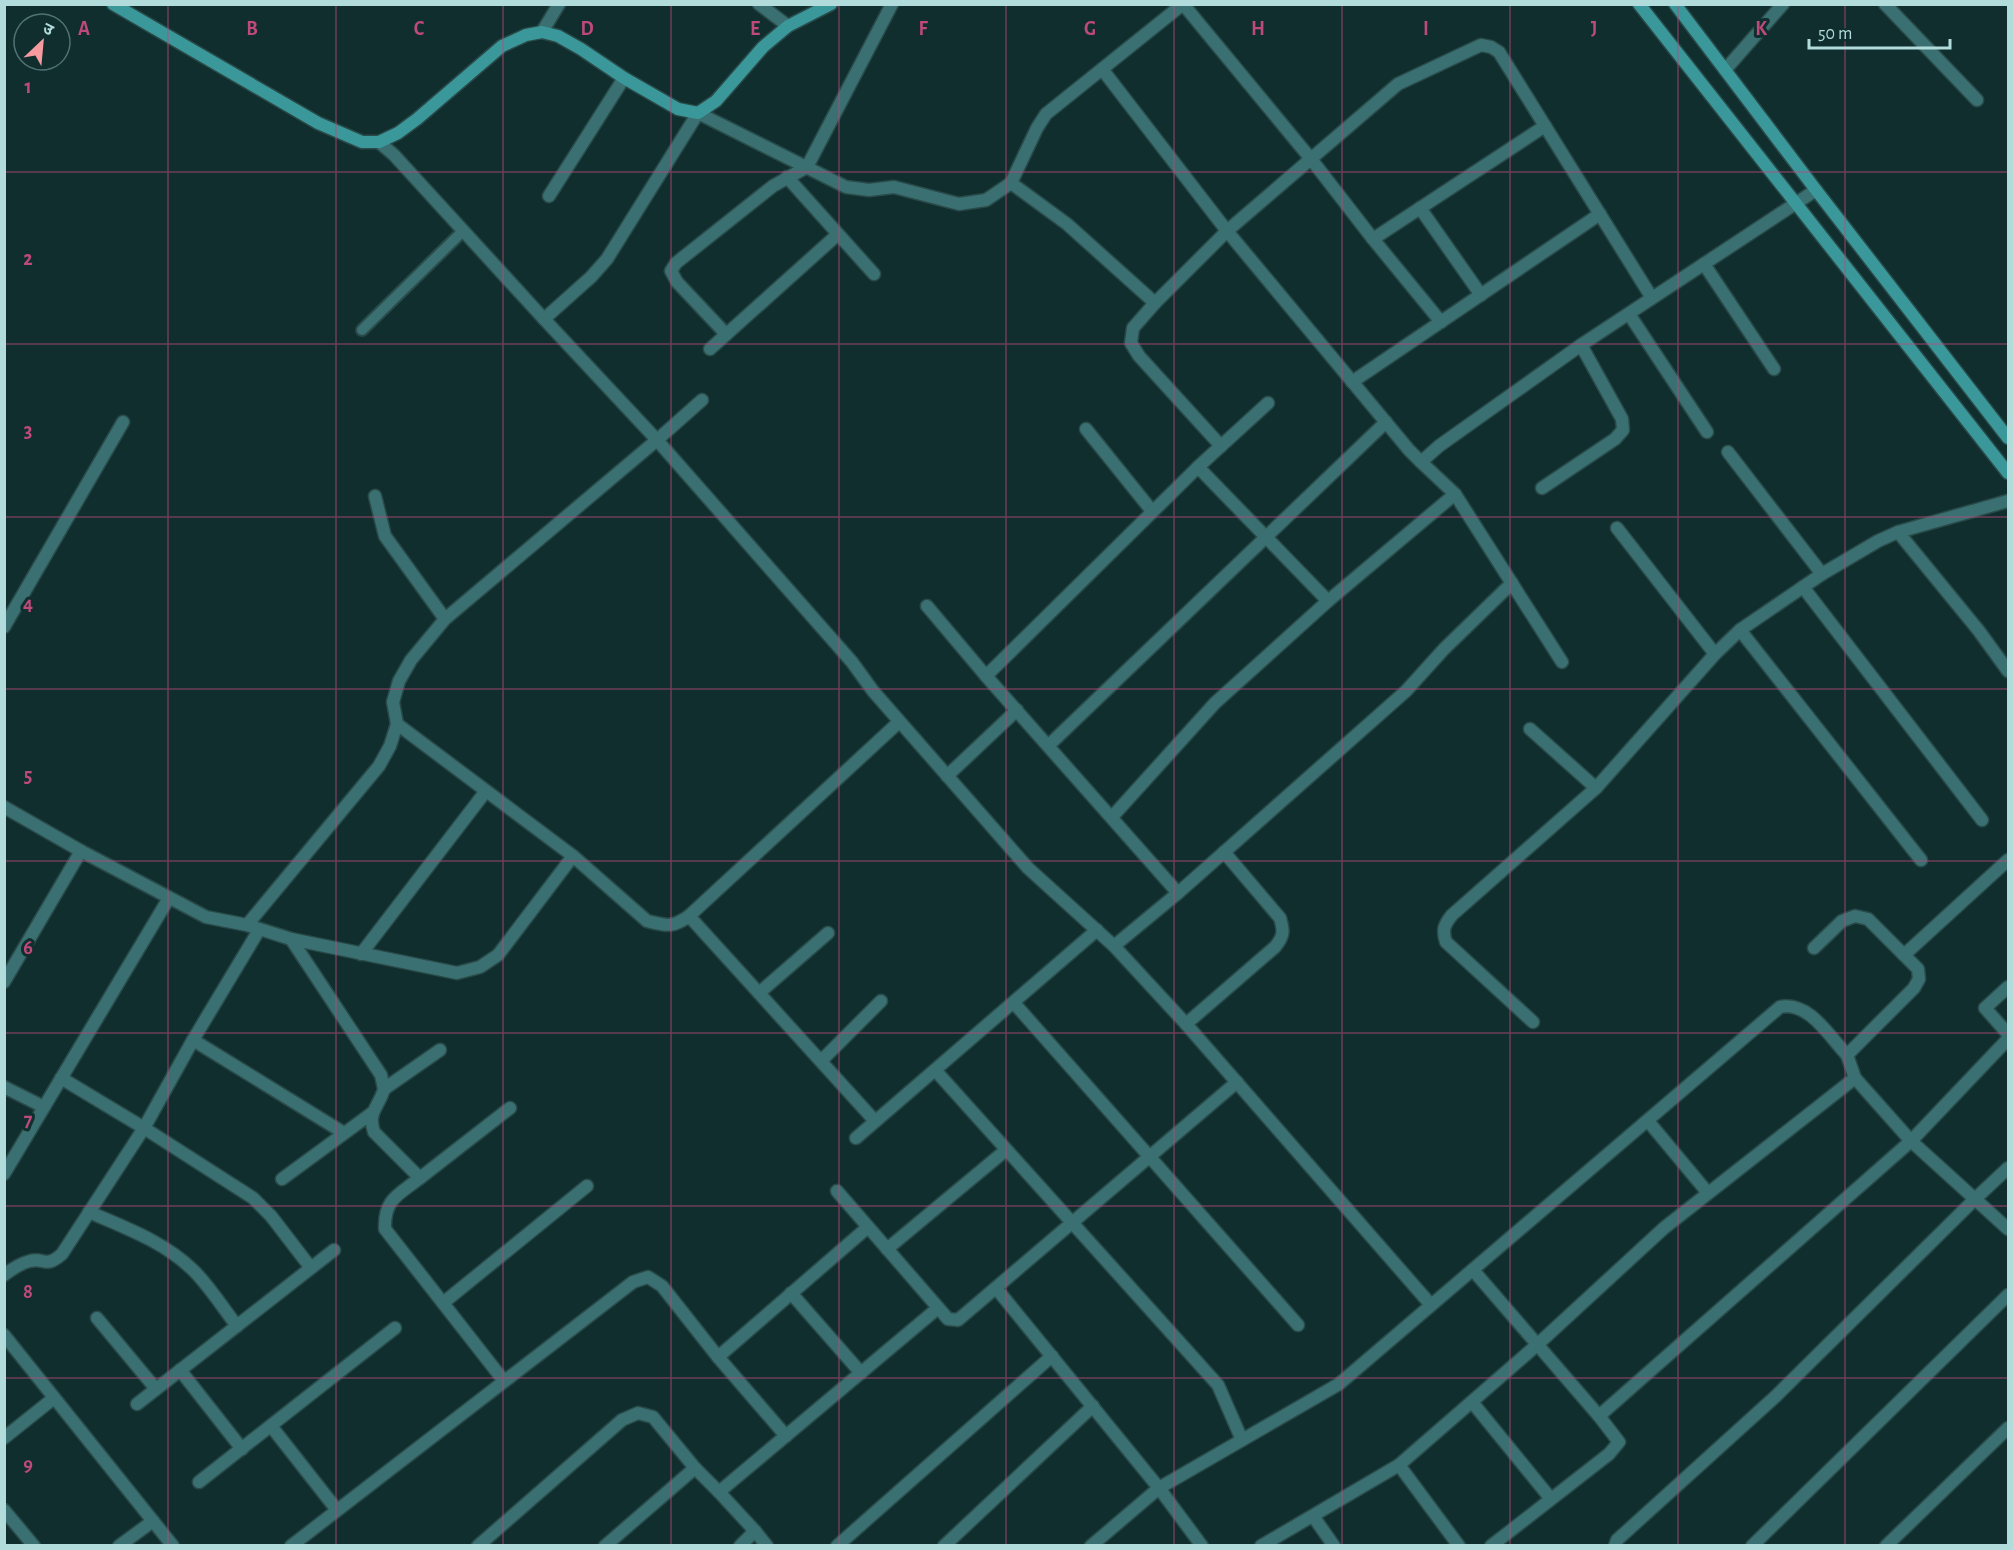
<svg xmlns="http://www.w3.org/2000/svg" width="2013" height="1550" viewBox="0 0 2013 1550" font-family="'Alegreya Sans','Noto Sans Devanagari',sans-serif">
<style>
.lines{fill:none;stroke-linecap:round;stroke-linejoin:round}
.lane-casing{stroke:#2a4a4a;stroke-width:14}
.street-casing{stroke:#2a4a4a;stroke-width:15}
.secondary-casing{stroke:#2a4a4a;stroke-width:15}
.lane{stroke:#3a7071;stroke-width:10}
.street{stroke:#3a7071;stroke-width:12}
.secondary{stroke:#3b989a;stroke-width:12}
.grid{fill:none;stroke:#be497b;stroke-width:1.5;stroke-opacity:0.55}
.grid-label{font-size:20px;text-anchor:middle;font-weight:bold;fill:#be497b;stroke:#102e2e;stroke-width:6;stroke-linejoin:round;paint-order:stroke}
</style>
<rect width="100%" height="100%" fill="#102e2e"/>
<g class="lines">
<g class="lane-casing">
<path id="lane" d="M 362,330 L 463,231"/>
</g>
<g class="street-casing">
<g id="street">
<path d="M 759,4 L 788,26"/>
<path d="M 1183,4 L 1311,159 L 1373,239 L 1441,322"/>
<path d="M 1885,4 L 1977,100"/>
<path d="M 542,32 L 559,4"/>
<path d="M 1102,69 L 1227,231 L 1409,450 L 1421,462"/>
<path d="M 1725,70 L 1783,4"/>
<path d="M 787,177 L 874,274"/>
<path d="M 1011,183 L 1037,128 L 1046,114 L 1183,4"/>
<path d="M 549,196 L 624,78"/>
<path d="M 1420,208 L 1481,295"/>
<path d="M 1373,239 L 1545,126"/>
<path d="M 1704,264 L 1774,369"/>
<path d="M 1155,303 L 1227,231 L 1398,84 L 1481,45 L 1491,47 L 1499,52 L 1652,298"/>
<path d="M 1629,314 L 1707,432"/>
<path d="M 544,319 L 591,277 L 607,259 L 698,113 L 846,187 L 869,190 L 894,187 L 959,204 L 986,200 L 1011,183 L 1067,224 L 1155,303 L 1133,328 L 1131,343 L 1139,356 L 1221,446"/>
<path d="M 726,334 L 677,282 L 671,271 L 676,263 L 773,186 L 807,167 L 892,4"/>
<path d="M 710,349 L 837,235"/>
<path d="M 1352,382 L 1600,214"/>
<path d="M 702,400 L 657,440 L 852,662 L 873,691 L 1028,868 L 1114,946 L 1186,1024 L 1431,1305"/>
<path d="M 1086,429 L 1152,511"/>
<path d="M 1728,452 L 1822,574"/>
<path d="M 1198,467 L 1328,601"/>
<path d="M 1542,488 L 1615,439 L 1623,430 L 1622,419 L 1581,345"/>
<path d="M 375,496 L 385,536 L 445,619"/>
<path d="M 1617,528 L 1715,654"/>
<path d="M 1898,532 L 1979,631 L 2008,671"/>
<path d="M 1803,587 L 1982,820"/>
<path d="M 927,606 L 986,676 L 1178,893"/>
<path d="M 4,627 L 123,422"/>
<path d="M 1740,630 L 1921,860"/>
<path d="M 1562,662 L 1455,494 L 1421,462 L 1439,446 L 1581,345 L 1816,190"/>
<path d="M 986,676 L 1198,467 L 1268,403"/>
<path d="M 397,724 L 573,856 L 647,921 C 667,926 672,928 689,916 L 875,1121"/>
<path d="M 1530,729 L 1596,788"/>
<path d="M 1049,745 L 1386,422"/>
<path d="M 947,776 L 1017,710"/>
<path d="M 4,807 L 81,851 L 206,917 L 247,925 L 291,939 L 457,973 L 480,967 L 498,955 L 573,856"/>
<path d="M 1112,817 L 1215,703 L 1328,601 L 1455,494"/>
<path d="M 689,916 L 899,722"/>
<path d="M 247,925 L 379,766 L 390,746 L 397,724 L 393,702 L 399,681 L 411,660 L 445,619 L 657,440 L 544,319 L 394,155 L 379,142"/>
<path d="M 291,939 L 381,1075 L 384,1089 C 379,1107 367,1112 374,1132 L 420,1178 C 398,1195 384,1199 385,1229 L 504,1381"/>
<path d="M 1114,946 L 1178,893 L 1406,691 L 1444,649 L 1512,583"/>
<path d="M 1814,948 L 1842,921 L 1855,916 L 1868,919 L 1918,969 L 1919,979 L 1914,988 L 1847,1055 L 1855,1078 L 1911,1141 L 2008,1229"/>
<path d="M 361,954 L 486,791"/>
<path d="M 1904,955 L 2008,860"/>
<path d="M 4,982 L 81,851"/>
<path d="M 2008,987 L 1985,1008 L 2008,1034"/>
<path d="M 759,993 L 828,933"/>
<path d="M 1014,1003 L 1298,1325"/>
<path d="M 1533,1022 L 1446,942 C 1442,930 1444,925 1452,915 L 1596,788 L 1715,654 L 1740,630 L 1822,574 L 1878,541 L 1898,532 L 2008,501"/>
<path d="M 1186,1024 L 1275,947 C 1284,936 1284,931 1280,918 L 1224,852"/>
<path d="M 193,1040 L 344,1133"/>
<path d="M 821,1061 L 881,1001"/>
<path d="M 935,1070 L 1218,1385 L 1242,1440"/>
<path d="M 61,1078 L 144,1128 L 253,1198 L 271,1216 L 311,1268"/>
<path d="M 4,1087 L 44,1107"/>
<path d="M 384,1089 L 440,1050"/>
<path d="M 1648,1121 L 1708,1193"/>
<path d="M 856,1138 L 1097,930"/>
<path d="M 4,1174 L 169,898"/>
<path d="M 420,1178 L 510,1108"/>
<path d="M 282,1179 L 372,1113"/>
<path d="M 837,1191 L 948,1319 L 958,1320 L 1237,1082"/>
<path d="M 89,1212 C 126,1228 165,1242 194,1271 C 210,1287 223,1308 237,1326"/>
<path d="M 887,1249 L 1006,1150"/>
<path d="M 1473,1270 L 1599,1416 L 1619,1442 L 1609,1454 L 1491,1546"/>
<path d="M 4,1275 C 12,1269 21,1263 30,1261 C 44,1257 45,1269 62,1254 L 144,1128 L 193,1040 L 259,930"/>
<path d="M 996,1288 L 1159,1488 L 1202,1546"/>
<path d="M 791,1293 L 861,1373"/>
<path d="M 443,1303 L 587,1186"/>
<path d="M 97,1318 L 156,1389"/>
<path d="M 4,1335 L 173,1546"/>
<path d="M 718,1357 L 868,1227"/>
<path d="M 180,1370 L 242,1449"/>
<path d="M 1472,1402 L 1551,1499"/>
<path d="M 137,1404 L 334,1250"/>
<path d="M 1599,1416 L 1911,1141 L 2008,1039"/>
<path d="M 271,1426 L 337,1510"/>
<path d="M 4,1438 L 54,1398"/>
<path d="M 1399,1465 L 1459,1546"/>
<path d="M 199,1482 L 395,1328"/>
<path d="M 719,1492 L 755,1531 L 740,1546"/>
<path d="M 4,1510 L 34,1546"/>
<path d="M 1313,1516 L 1334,1546"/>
<path d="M 755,1531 L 767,1546"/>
<path d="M 119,1546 L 153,1521"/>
<path d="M 291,1546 L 633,1282 L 648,1277 L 662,1286 L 718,1357 L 786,1436"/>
<path d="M 478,1546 L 622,1420 L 638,1413 L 653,1417 L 695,1468"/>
<path d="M 605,1546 L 695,1468 L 719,1492 L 938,1308"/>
<path d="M 837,1546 L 1052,1356"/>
<path d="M 944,1546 L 1093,1406"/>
<path d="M 1091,1546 L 1159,1488 L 1339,1384 L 1780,1007 C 1809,1001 1829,1036 1847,1055"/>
<path d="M 1261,1546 L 1399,1465 L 1538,1344 L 1664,1228 L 1855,1078"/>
<path d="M 1615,1546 L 1617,1540 L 1776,1396 L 1976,1198 L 2008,1168"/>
<path d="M 1752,1546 L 2008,1295"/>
<path d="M 1886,1546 L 2008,1428"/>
</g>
</g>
<g class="secondary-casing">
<g id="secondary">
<path d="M 113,4 L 318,123 L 362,142 L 379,142 L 398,133 L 417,119 L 502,46 L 526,35 L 542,32 L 558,36 L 581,49 L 624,78 L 678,109 L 698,113 L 716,101 L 763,47 L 788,26 L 831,4"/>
<path d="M 1639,4 L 2008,473"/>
<path d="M 1675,4 L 1816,190 L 2008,438"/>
</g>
</g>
<use href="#lane" class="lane"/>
<use href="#street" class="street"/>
<use href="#secondary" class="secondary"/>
</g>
<path class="grid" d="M 168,4 L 168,1546M 336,4 L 336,1546M 503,4 L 503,1546M 671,4 L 671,1546M 839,4 L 839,1546M 1006,4 L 1006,1546M 1174,4 L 1174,1546M 1342,4 L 1342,1546M 1510,4 L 1510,1546M 1678,4 L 1678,1546M 1845,4 L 1845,1546M 4,172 L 2008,172M 4,344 L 2008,344M 4,517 L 2008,517M 4,689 L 2008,689M 4,861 L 2008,861M 4,1033 L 2008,1033M 4,1206 L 2008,1206M 4,1378 L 2008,1378"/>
<g class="grid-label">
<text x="84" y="35">A</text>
<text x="252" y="35">B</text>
<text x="419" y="35">C</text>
<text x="587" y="35">D</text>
<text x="755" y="35">E</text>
<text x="923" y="35">F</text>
<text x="1090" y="35">G</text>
<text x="1258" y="35">H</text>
<text x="1426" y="35">I</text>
<text x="1594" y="35">J</text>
<text x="1761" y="35">K</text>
<text x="28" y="93">1</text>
<text x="28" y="265">2</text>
<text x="28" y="437">3</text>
<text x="28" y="610">4</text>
<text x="28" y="782">5</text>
<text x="28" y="954">6</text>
<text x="28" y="1126">7</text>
<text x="28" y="1298">8</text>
<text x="28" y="1471">9</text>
</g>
<rect width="2013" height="1550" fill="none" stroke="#b2dbdc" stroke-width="12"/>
<g transform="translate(42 42) rotate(26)"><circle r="28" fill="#102e2e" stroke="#517374" stroke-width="1.5"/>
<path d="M0-4.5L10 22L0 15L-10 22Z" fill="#f59b9f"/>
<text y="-9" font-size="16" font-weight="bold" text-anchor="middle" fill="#b2dbdc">उ</text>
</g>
<path d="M1809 39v9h141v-9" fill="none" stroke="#b2dbdc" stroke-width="3"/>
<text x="1818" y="39" font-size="18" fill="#b2dbdc" stroke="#102e2e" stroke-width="4.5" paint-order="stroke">50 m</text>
</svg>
